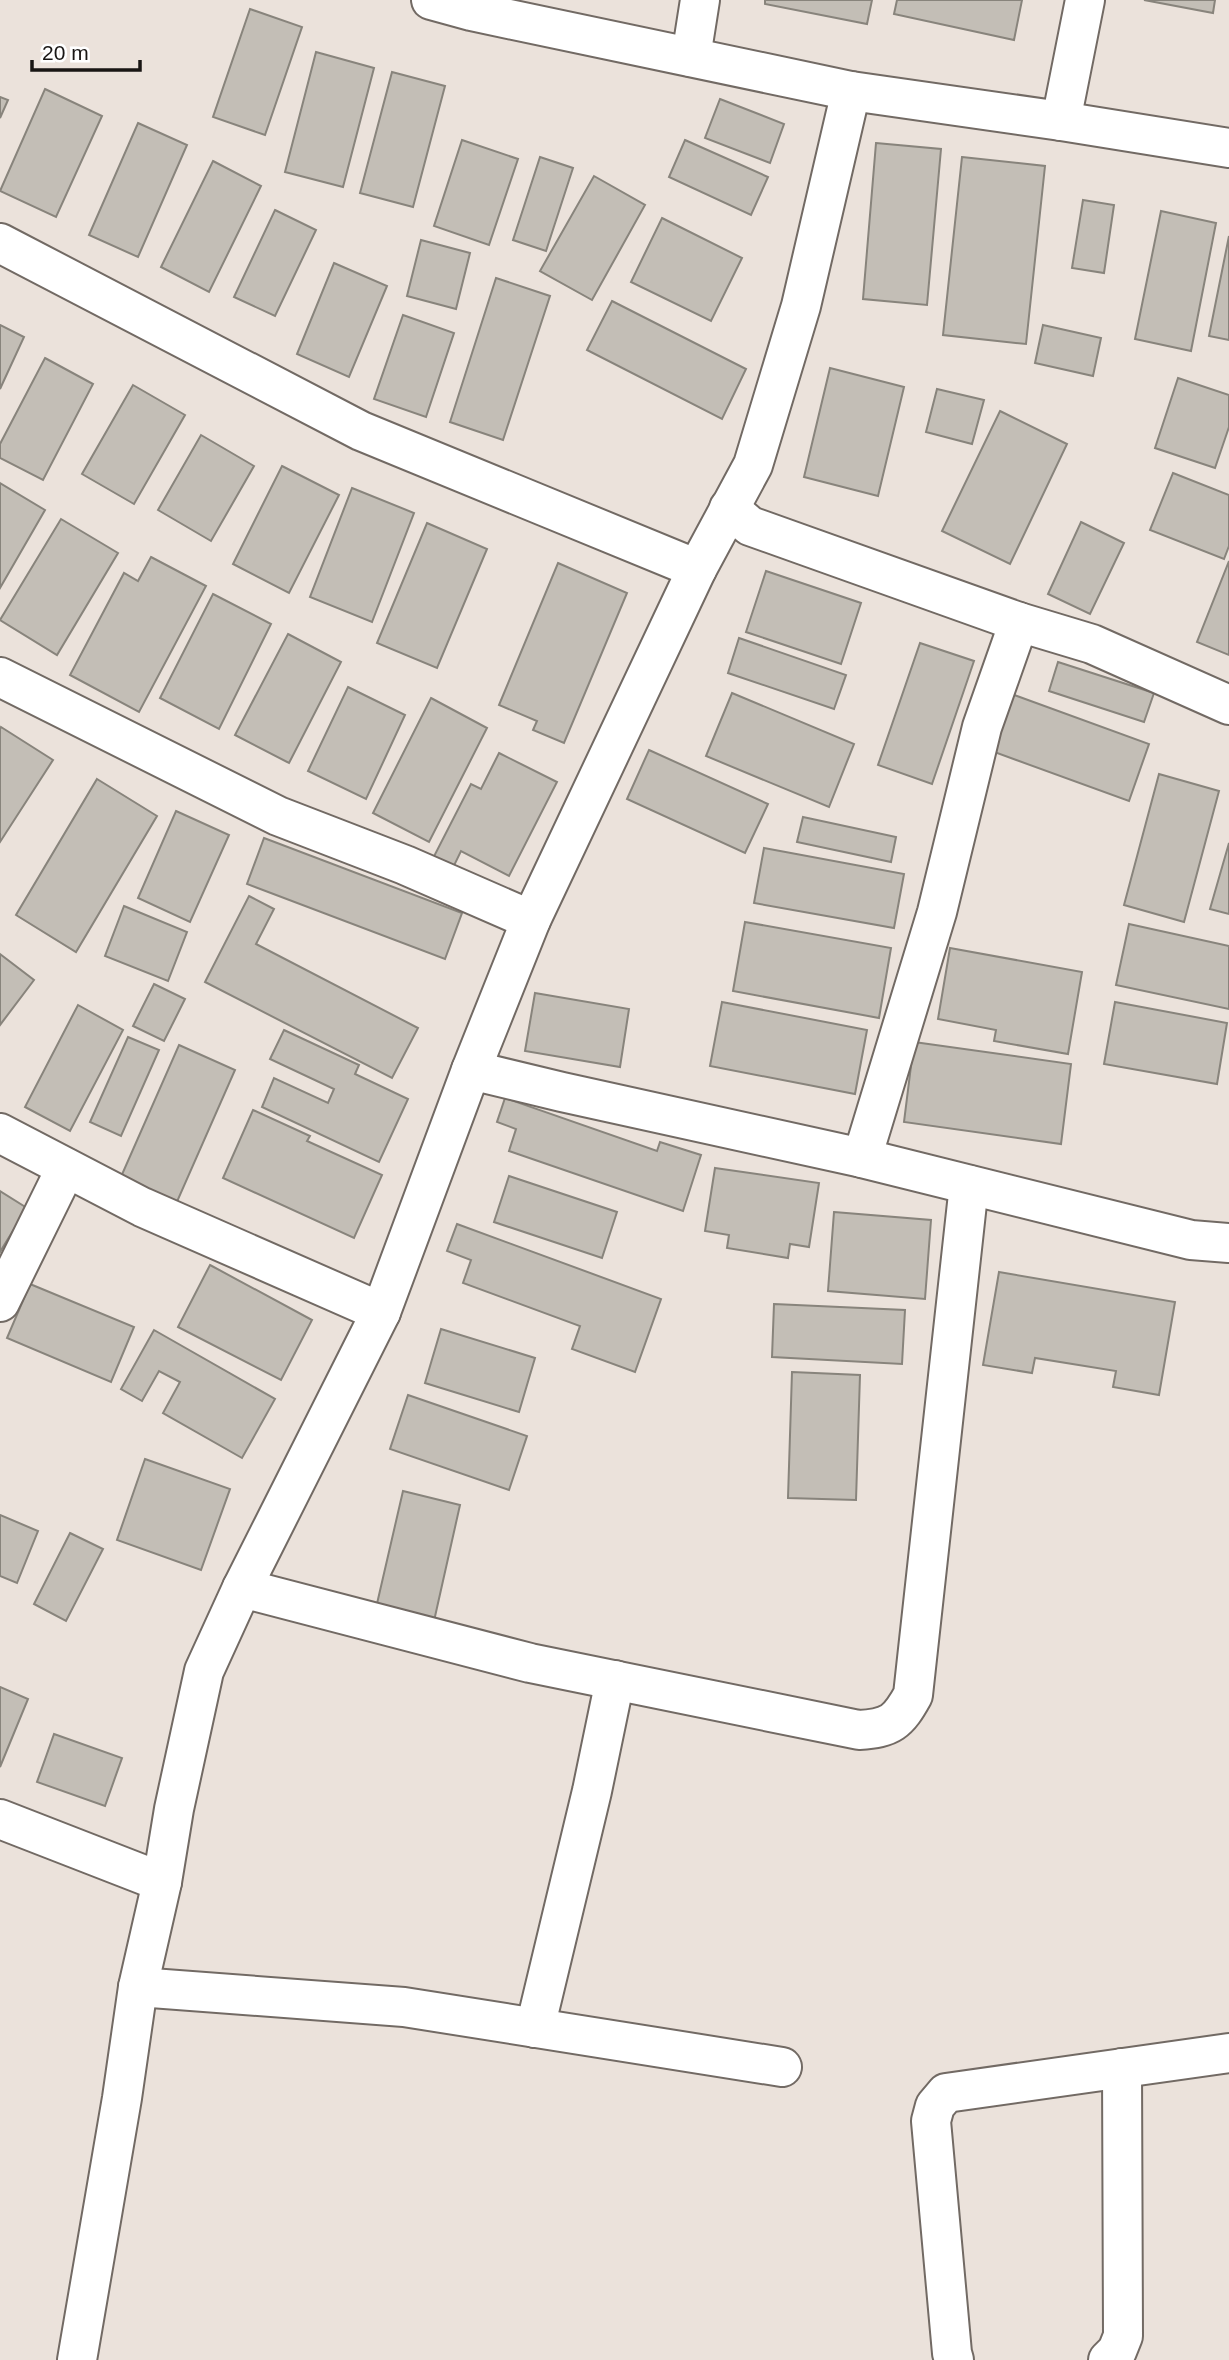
<svg xmlns="http://www.w3.org/2000/svg" width="1229" height="2360" viewBox="0 0 1229 2360" font-family="Arial,sans-serif">
<style>
.building{fill:#c3beb6;stroke:#88847c;stroke-width:2}
.lines{fill:none;stroke-linecap:round;stroke-linejoin:round}
.street-casing{stroke:#726a64;stroke-width:42}
.street{stroke:#fff;stroke-width:38}
</style>
<rect width="100%" height="100%" fill="#ebe2db"/>
<g class="building">
<path d="M 765,0 L 872,0 L 867,24 L 765,4 Z"/>
<path d="M 897,0 L 1022,0 L 1014,40 L 894,14 Z"/>
<path d="M 1144,0 L 1215,0 L 1213,13 Z"/>
<path d="M 250,9 L 302,27 L 265,135 L 213,117 Z"/>
<path d="M 316,52 L 374,68 L 343,187 L 285,172 Z"/>
<path d="M 392,72 L 445,86 L 413,207 L 360,193 Z"/>
<path d="M 45,89 L 102,116 L 56,217 L 0,191 Z"/>
<path d="M 0,97 L 8,100 L 0,118 Z"/>
<path d="M 720,99 L 784,124 L 770,163 L 705,138 Z"/>
<path d="M 138,123 L 187,145 L 138,257 L 89,235 Z"/>
<path d="M 462,140 L 518,159 L 489,245 L 434,226 Z"/>
<path d="M 685,140 L 768,177 L 751,215 L 669,177 Z"/>
<path d="M 876,143 L 941,149 L 927,305 L 863,299 Z"/>
<path d="M 540,157 L 573,168 L 546,251 L 513,240 Z"/>
<path d="M 962,157 L 1045,166 L 1026,344 L 943,335 Z"/>
<path d="M 213,161 L 261,186 L 209,292 L 161,267 Z"/>
<path d="M 594,176 L 645,205 L 592,300 L 540,271 Z"/>
<path d="M 1083,200 L 1114,205 L 1104,273 L 1072,268 Z"/>
<path d="M 275,210 L 316,230 L 275,316 L 234,297 Z"/>
<path d="M 1161,211 L 1216,223 L 1191,351 L 1135,339 Z"/>
<path d="M 662,218 L 742,258 L 711,321 L 631,282 Z"/>
<path d="M 1229,236 L 1229,340 L 1209,336 Z"/>
<path d="M 421,240 L 470,253 L 456,309 L 407,296 Z"/>
<path d="M 334,263 L 387,286 L 349,377 L 297,354 Z"/>
<path d="M 496,278 L 550,296 L 503,440 L 450,422 Z"/>
<path d="M 612,301 L 746,369 L 722,419 L 587,350 Z"/>
<path d="M 403,315 L 454,333 L 426,417 L 374,399 Z"/>
<path d="M 0,325 L 24,337 L 0,389 Z"/>
<path d="M 1043,325 L 1101,338 L 1093,376 L 1035,363 Z"/>
<path d="M 45,358 L 93,384 L 43,480 L 0,458 L 0,444 Z"/>
<path d="M 830,368 L 904,387 L 878,496 L 804,477 Z"/>
<path d="M 1178,378 L 1229,395 L 1229,427 L 1215,468 L 1155,448 Z"/>
<path d="M 133,385 L 185,415 L 134,504 L 82,474 Z"/>
<path d="M 937,389 L 984,400 L 972,444 L 926,432 Z"/>
<path d="M 1000,411 L 1067,444 L 1010,564 L 942,531 Z"/>
<path d="M 201,435 L 254,466 L 211,541 L 158,510 Z"/>
<path d="M 282,466 L 339,495 L 289,593 L 233,564 Z"/>
<path d="M 1173,473 L 1229,495 L 1229,546 L 1224,559 L 1150,530 Z"/>
<path d="M 0,483 L 45,510 L 0,588 Z"/>
<path d="M 352,488 L 414,513 L 372,622 L 310,597 Z"/>
<path d="M 61,519 L 118,553 L 57,655 L 0,620 Z"/>
<path d="M 1081,522 L 1124,543 L 1090,614 L 1048,594 Z"/>
<path d="M 427,523 L 487,549 L 437,668 L 377,643 Z"/>
<path d="M 151,557 L 206,586 L 139,712 L 70,675 L 124,573 L 138,581 Z"/>
<path d="M 1229,561 L 1229,655 L 1197,642 Z"/>
<path d="M 558,563 L 627,593 L 564,743 L 533,730 L 537,721 L 499,705 Z"/>
<path d="M 766,571 L 861,603 L 841,664 L 746,632 Z"/>
<path d="M 213,594 L 271,624 L 219,729 L 160,698 Z"/>
<path d="M 288,634 L 341,662 L 289,763 L 235,735 Z"/>
<path d="M 739,638 L 846,675 L 834,709 L 728,673 Z"/>
<path d="M 920,643 L 974,661 L 932,784 L 878,765 Z"/>
<path d="M 1058,662 L 1154,693 L 1144,722 L 1049,691 Z"/>
<path d="M 348,687 L 405,715 L 366,799 L 308,771 Z"/>
<path d="M 1006,692 L 1149,744 L 1129,801 L 986,749 Z"/>
<path d="M 732,693 L 854,744 L 829,807 L 706,756 Z"/>
<path d="M 431,698 L 487,728 L 429,842 L 373,813 Z"/>
<path d="M 1,727 L 53,760 L 0,842 L 0,729 Z"/>
<path d="M 649,750 L 768,804 L 745,853 L 627,799 Z"/>
<path d="M 499,753 L 557,782 L 509,876 L 461,851 L 447,880 L 427,870 L 471,784 L 481,789 Z"/>
<path d="M 1159,774 L 1219,791 L 1184,922 L 1124,905 Z"/>
<path d="M 97,779 L 157,816 L 76,952 L 16,915 Z"/>
<path d="M 176,811 L 229,835 L 190,922 L 138,898 Z"/>
<path d="M 803,817 L 896,837 L 891,862 L 797,842 Z"/>
<path d="M 264,838 L 462,913 L 445,959 L 247,884 Z"/>
<path d="M 1229,843 L 1229,914 L 1210,909 Z"/>
<path d="M 764,848 L 904,874 L 894,928 L 754,903 Z"/>
<path d="M 249,896 L 274,909 L 256,944 L 418,1028 L 392,1078 L 205,982 Z"/>
<path d="M 124,906 L 187,932 L 168,981 L 105,956 Z"/>
<path d="M 745,922 L 891,948 L 879,1018 L 733,991 Z"/>
<path d="M 1129,924 L 1229,946 L 1229,1009 L 1116,985 Z"/>
<path d="M 950,948 L 1082,972 L 1068,1054 L 994,1041 L 996,1030 L 938,1019 Z"/>
<path d="M 0,954 L 34,980 L 0,1025 Z"/>
<path d="M 154,984 L 185,999 L 164,1041 L 133,1026 Z"/>
<path d="M 535,993 L 629,1009 L 620,1067 L 525,1051 Z"/>
<path d="M 722,1002 L 867,1030 L 855,1094 L 710,1066 Z"/>
<path d="M 1115,1002 L 1227,1023 L 1217,1084 L 1104,1064 Z"/>
<path d="M 78,1005 L 123,1030 L 70,1131 L 25,1107 Z"/>
<path d="M 284,1030 L 359,1065 L 355,1074 L 408,1099 L 379,1162 L 262,1107 L 274,1078 L 328,1103 L 334,1089 L 270,1059 Z"/>
<path d="M 128,1037 L 159,1050 L 121,1136 L 90,1122 Z"/>
<path d="M 914,1042 L 1071,1064 L 1061,1144 L 904,1122 Z"/>
<path d="M 179,1045 L 235,1070 L 176,1204 L 120,1179 Z"/>
<path d="M 505,1098 L 657,1151 L 660,1142 L 701,1155 L 683,1211 L 509,1151 L 516,1129 L 497,1122 Z"/>
<path d="M 253,1110 L 310,1136 L 307,1141 L 382,1175 L 354,1238 L 223,1178 Z"/>
<path d="M 715,1168 L 819,1183 L 809,1247 L 790,1244 L 788,1258 L 727,1248 L 729,1235 L 705,1231 Z"/>
<path d="M 509,1176 L 617,1212 L 602,1258 L 494,1222 Z"/>
<path d="M 0,1191 L 27,1208 L 0,1252 Z"/>
<path d="M 834,1212 L 931,1220 L 925,1299 L 828,1291 Z"/>
<path d="M 457,1224 L 661,1299 L 635,1372 L 572,1349 L 580,1326 L 463,1283 L 471,1260 L 447,1251 Z"/>
<path d="M 210,1265 L 312,1320 L 281,1380 L 178,1327 Z"/>
<path d="M 999,1272 L 1175,1302 L 1159,1395 L 1113,1387 L 1116,1371 L 1035,1358 L 1032,1373 L 983,1365 Z"/>
<path d="M 30,1284 L 134,1327 L 111,1382 L 7,1338 Z"/>
<path d="M 774,1304 L 905,1310 L 902,1364 L 772,1357 Z"/>
<path d="M 441,1329 L 535,1358 L 519,1412 L 425,1383 Z"/>
<path d="M 154,1330 L 275,1399 L 242,1458 L 163,1413 L 180,1382 L 159,1371 L 142,1401 L 121,1389 Z"/>
<path d="M 792,1372 L 860,1375 L 856,1500 L 788,1498 Z"/>
<path d="M 408,1395 L 527,1436 L 509,1490 L 390,1449 Z"/>
<path d="M 145,1459 L 230,1489 L 201,1570 L 117,1540 Z"/>
<path d="M 403,1491 L 460,1505 L 434,1621 L 376,1608 Z"/>
<path d="M 0,1515 L 38,1531 L 17,1583 L 0,1576 Z"/>
<path d="M 70,1533 L 103,1549 L 66,1621 L 34,1604 Z"/>
<path d="M 0,1687 L 28,1699 L 0,1767 Z"/>
<path d="M 54,1734 L 122,1758 L 105,1806 L 37,1782 Z"/>
</g>
<g class="lines">
<g class="street-casing">
<g id="street">
<path d="M 431,0 L 471,11 L 851,91 L 1061,121 L 1229,148"/>
<path d="M 691,57 L 700,0"/>
<path d="M 1061,121 L 1085,0"/>
<path d="M 0,243 L 361,431 L 697,569 L 531,920 L 471,1070 L 562,1092 L 862,1158 L 1191,1240 L 1229,1243"/>
<path d="M 729,508 L 750,526 L 1019,622 L 1092,644 L 1229,705"/>
<path d="M 697,569 L 753,465 L 801,306 L 851,91"/>
<path d="M 0,677 L 278,816 L 405,865 L 531,920"/>
<path d="M 0,1133 L 142,1207 L 381,1312"/>
<path d="M 862,1158 L 937,912 L 982,727 L 1019,622"/>
<path d="M 0,1302 L 66,1168"/>
<path d="M 242,1588 L 530,1663 L 859,1730 C 891,1728 898,1722 913,1695 L 969,1185"/>
<path d="M 0,1819 L 162,1882"/>
<path d="M 138,1987 L 404,2007 L 782,2067"/>
<path d="M 535,2028 L 592,1791 L 615,1680"/>
<path d="M 77,2360 L 122,2098 L 138,1987 L 162,1882 L 174,1809 L 204,1671 L 242,1588 L 381,1312 L 471,1070"/>
<path d="M 954,2360 L 952,2353 L 931,2121 L 935,2106 L 946,2093 L 1229,2053"/>
<path d="M 1108,2360 L 1117,2351 L 1123,2336 L 1122,2068"/>
</g>
</g>
<use href="#street" class="street"/>
</g>
<path d="M32 60v10h108v-10" fill="none" stroke="#191614" stroke-width="3.5"/>
<text x="42" y="60" font-size="21" fill="#191614" stroke="#ffffff" stroke-width="5" paint-order="stroke">20 m</text>
</svg>
